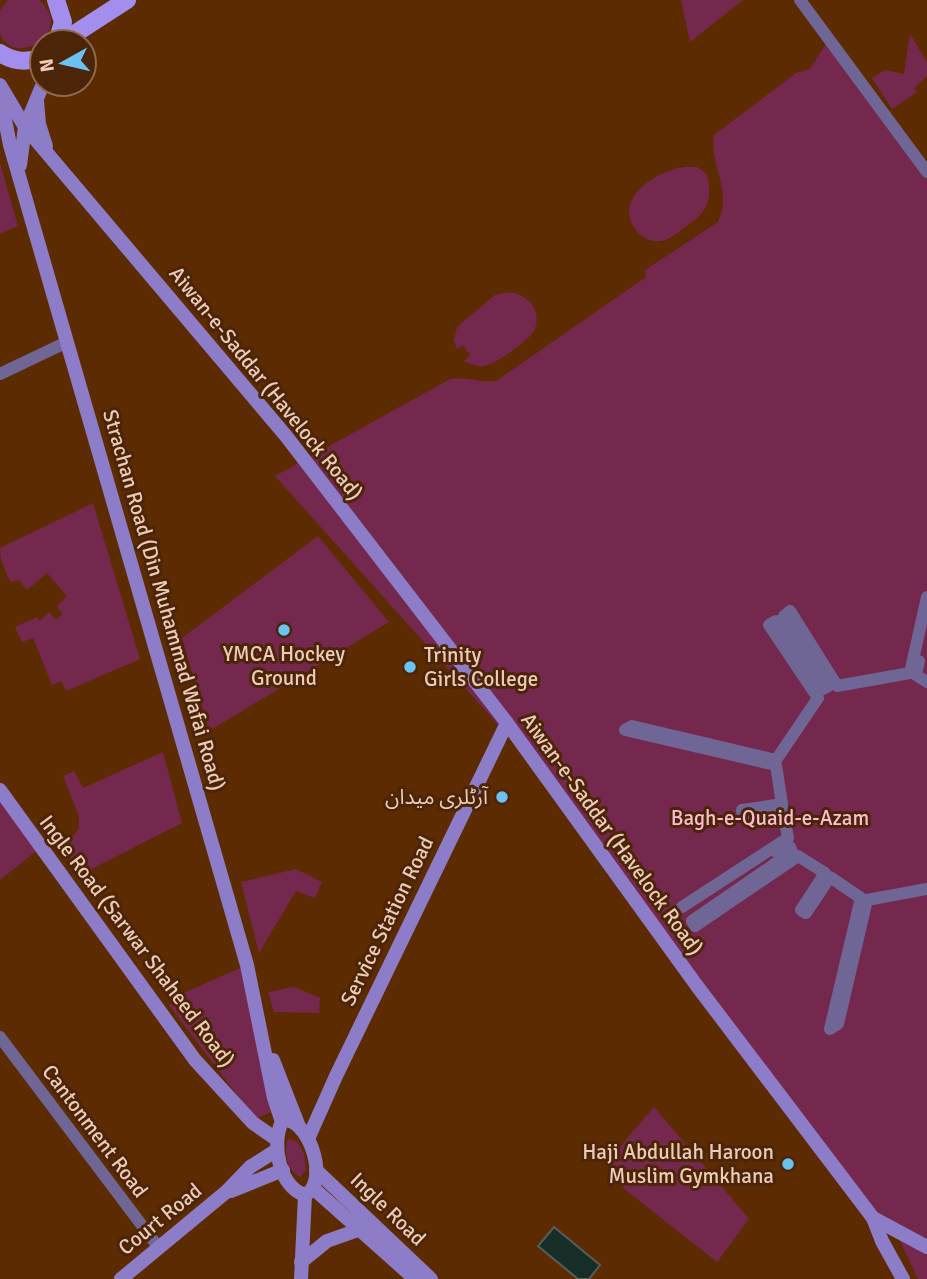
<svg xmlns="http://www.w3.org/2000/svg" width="927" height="1279" viewBox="0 0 927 1279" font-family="Signika,'Noto Sans Arabic',sans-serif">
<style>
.green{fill:#74284d}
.water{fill:#172e28;stroke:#575d54;stroke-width:2}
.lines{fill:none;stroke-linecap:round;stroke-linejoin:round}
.street{stroke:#6f6695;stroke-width:12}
.secondary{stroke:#8d7cc7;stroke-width:14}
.primary{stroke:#a38ded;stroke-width:18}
.poi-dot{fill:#6ac3f1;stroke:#4c2508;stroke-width:2.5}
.labels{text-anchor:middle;stroke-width:6;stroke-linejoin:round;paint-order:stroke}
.street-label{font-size:21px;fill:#ecccb9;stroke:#4c2508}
.poi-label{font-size:21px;fill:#ecccb9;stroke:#4c2508;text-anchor:end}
.park-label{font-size:21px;fill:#fbbdd6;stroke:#4c2508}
</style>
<rect width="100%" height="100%" fill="#5d2b02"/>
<g class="green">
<path d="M 8,0 L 39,0 C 78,34 10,69 0,33 C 0,26 0,17 0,10 Z"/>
<path d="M 681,0 L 743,0 L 690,42 Z"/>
<path d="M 910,34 L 927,62 L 927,76 L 914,88 L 917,92 L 892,109 L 872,78 L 885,70 L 904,74 Z"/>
<path d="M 829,39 L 927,174 L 927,1247 L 873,1218 L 552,785 L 275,476 L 450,379 C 467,376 479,383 496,381 L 646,277 L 645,270 L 718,222 C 733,189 709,167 714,135 L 796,73 L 810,69 Z"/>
<path d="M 0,163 L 18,226 L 0,234 Z"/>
<path d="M 685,167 L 697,167 L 707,174 C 712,199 709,211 688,225 C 681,230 673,237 665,240 C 645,247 625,225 630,205 C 636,184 666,169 685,167 Z"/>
<path d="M 509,292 C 528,294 543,311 534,331 C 529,340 496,364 485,366 C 477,367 471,364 464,361 L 470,355 L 463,345 L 457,349 L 454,340 L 457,327 L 495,295 Z"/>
<path d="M 93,503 L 140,659 L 66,691 L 61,681 L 52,685 L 33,638 L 22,642 L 15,627 L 37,617 L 40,621 L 49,612 L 56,620 L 62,614 L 57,606 L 67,596 L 47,573 L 27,590 L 19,580 L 10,582 L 1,559 L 0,548 Z"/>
<path d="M 318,536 L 389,622 L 209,731 L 182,638 Z"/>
<path d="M 163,752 L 182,823 L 82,874 L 60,843 L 75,834 L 79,828 L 79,816 L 63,776 L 74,771 L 83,788 Z"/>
<path d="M 0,785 L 45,844 L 0,880 Z"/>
<path d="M 296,869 L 322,882 L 315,898 L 296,891 L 259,953 L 241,882 Z"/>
<path d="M 247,965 L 285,1106 L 255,1119 L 169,1005 L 181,994 Z"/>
<path d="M 294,987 L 320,998 L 319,1013 L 274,1012 L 268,992 Z"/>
<path d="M 654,1107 L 749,1219 L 717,1262 L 622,1187 C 617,1179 610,1171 612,1161 C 616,1149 644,1119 654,1107 Z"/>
<path d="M 288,1139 L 297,1141 L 304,1154 L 306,1170 L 300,1177 C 287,1170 283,1153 288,1139 Z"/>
<path d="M 899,1239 L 927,1255 L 927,1279 L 918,1279 Z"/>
</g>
<path class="water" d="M 554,1227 L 600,1265 L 589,1279 L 578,1279 L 538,1246 Z"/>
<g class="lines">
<g class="street">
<path d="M 800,0 L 927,172"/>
<path d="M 0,374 L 67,342"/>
<path d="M 919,661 L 916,675 L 927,682"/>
<path d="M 776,852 L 786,846 L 790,847 L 792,852 L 692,921 L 695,926 L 798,856 L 825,873 L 801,910 L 806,913 L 830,877 L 861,898 L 830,1029 L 838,1024 L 867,900 L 927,889"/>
<path d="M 682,907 L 788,838 L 783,810 L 743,816 L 742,810 L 782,804 L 776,765 L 625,730 L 632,726 L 776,760 L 818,698 L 769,625 L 776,621 L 821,690 L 827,687 L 828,683 L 784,616 L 790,611 L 837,686 L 910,673 L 927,597"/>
<path d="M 0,1037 L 159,1248"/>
</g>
<g class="secondary">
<path d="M 0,85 L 25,127 L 286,436 L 507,723 L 697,986 L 873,1218 L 882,1241 L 903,1279"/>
<path d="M 0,94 L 10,145 L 247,965 L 274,1098 L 282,1122"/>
<path d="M 37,101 L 39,124 L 46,146"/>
<path d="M 20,165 L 25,127 L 43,84"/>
<path d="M 0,790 L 195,1060 L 253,1123 L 276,1139"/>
<path d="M 273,1060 L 298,1124"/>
<path d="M 287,1120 C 311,1124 329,1183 305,1195 C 279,1187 271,1143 282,1122 Z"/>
<path d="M 308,1139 L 336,1076 L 507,723"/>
<path d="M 316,1170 L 431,1279"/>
<path d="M 313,1188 L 415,1279"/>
<path d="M 231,1191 L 283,1170"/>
<path d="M 873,1218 L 927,1247"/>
<path d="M 301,1262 L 327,1241 L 361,1229"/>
<path d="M 121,1279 L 226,1192 L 250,1167 L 277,1150"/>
<path d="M 301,1279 L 305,1195"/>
</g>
<g class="primary">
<path d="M 56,0 L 63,22 L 57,42"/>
<path d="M 62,42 L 127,0"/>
<path d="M 0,53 C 14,62 27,63 42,57"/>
</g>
</g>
<g class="poi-dot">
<circle cx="284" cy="630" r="7"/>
<circle cx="410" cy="667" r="7"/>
<circle cx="502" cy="797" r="7"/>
<circle cx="788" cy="1164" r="7"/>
</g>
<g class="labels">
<g class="street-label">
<text transform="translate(266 383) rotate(51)" y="7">Aiwan-e-Saddar (Havelock Road)</text>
<text transform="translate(164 600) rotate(74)" y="7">Strachan Road (Din Muhammad Wafai Road)</text>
<text transform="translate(612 834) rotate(54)" y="7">Aiwan-e-Saddar (Havelock Road)</text>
<text transform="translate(387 921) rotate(-64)" y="7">Service Station Road</text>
<text transform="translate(137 941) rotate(53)" y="7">Ingle Road (Sarwar Shaheed Road)</text>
<text transform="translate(95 1131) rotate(53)" y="7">Cantonment Road</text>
<text transform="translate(388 1209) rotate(44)" y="7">Ingle Road</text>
<text transform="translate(160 1219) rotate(-39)" y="7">Court Road</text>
</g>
<g class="poi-label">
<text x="284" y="661" text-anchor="middle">YMCA Hockey<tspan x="284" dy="24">Ground</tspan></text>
<text x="424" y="662" text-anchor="start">Trinity<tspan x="424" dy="24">Girls College</tspan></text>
<text x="488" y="804">آرٹلری میدان</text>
<text x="774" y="1159">Haji Abdullah Haroon<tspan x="774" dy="24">Muslim Gymkhana</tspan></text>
</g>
<g class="park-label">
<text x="770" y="825">Bagh-e-Quaid-e-Azam</text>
</g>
</g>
<g transform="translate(63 63) rotate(262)"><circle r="33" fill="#4c2508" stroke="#8c684f" stroke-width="2"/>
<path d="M0-5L12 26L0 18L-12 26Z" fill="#6ac3f1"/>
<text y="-10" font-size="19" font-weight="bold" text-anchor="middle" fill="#ecccb9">N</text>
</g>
</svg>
